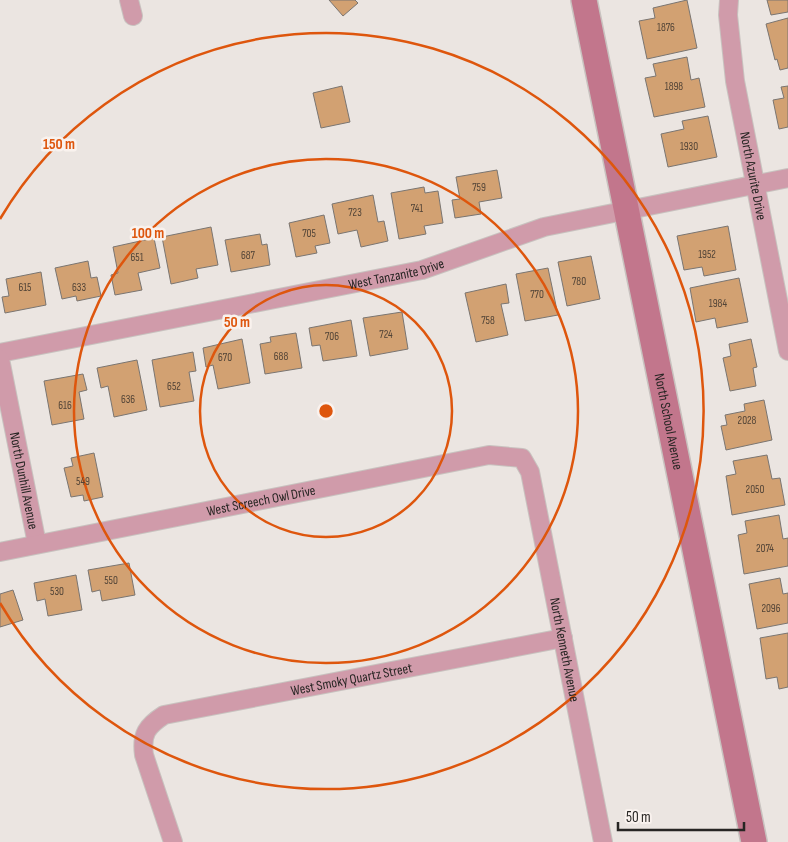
<svg xmlns="http://www.w3.org/2000/svg" width="788" height="842" viewBox="0 0 788 842" font-family="'Sofia Sans Condensed',sans-serif">
<style>
.building{fill:#d2a172;stroke:#7a7571}
.lines{fill:none;stroke-linecap:round;stroke-linejoin:round}
.street-casing{stroke:#c8c2bf;stroke-width:20}
.secondary-casing{stroke:#c8c2bf;stroke-width:28}
.street{stroke:#d09baa;stroke-width:18}
.secondary{stroke:#c2768c;stroke-width:25}
.ring{fill:none;stroke:#de560d;stroke-width:2.5}
.labels{text-anchor:middle;stroke-width:5;stroke-linejoin:round;paint-order:stroke}
.number-label{font-size:11px;fill:#524437}
.street-label{font-size:14px;fill:#272523;stroke:#f9f2ee}
.centre{fill:#de560d;stroke:#f9f2ee;stroke-width:2.5}
.ring-label{font-size:15px;text-anchor:middle;font-weight:bold;fill:#de560d;stroke:#f9f2ee;stroke-width:5;stroke-linejoin:round;paint-order:stroke}
</style>
<rect width="100%" height="100%" fill="#ebe5e1"/>
<g class="building">
<path d="M 329,0 L 355,0 L 358,3 L 343,16 Z"/>
<path d="M 687,0 L 697,48 L 647,59 L 639,21 L 655,18 L 653,8 Z"/>
<path d="M 767,0 L 788,0 L 788,12 L 771,15 Z"/>
<path d="M 788,18 L 788,68 L 780,70 L 777,59 L 775,60 L 766,24 Z"/>
<path d="M 687,57 L 691,80 L 699,78 L 705,107 L 654,117 L 645,78 L 656,76 L 653,64 Z"/>
<path d="M 342,86 L 350,122 L 321,128 L 313,93 Z"/>
<path d="M 788,86 L 788,127 L 779,129 L 773,100 L 784,98 L 781,87 Z"/>
<path d="M 708,116 L 717,157 L 668,167 L 661,134 L 684,129 L 682,121 Z"/>
<path d="M 497,170 L 502,198 L 479,202 L 481,214 L 455,218 L 452,200 L 460,199 L 456,177 Z"/>
<path d="M 424,187 L 425,193 L 438,191 L 443,223 L 424,226 L 426,234 L 399,239 L 391,193 Z"/>
<path d="M 373,195 L 378,222 L 384,221 L 388,241 L 361,247 L 357,230 L 338,234 L 332,204 Z"/>
<path d="M 324,215 L 330,243 L 315,246 L 317,253 L 296,257 L 289,223 Z"/>
<path d="M 728,226 L 736,270 L 704,276 L 702,267 L 684,270 L 677,236 Z"/>
<path d="M 211,227 L 218,265 L 196,269 L 198,278 L 171,284 L 162,237 Z"/>
<path d="M 260,234 L 262,245 L 267,244 L 270,265 L 231,272 L 225,240 Z"/>
<path d="M 154,238 L 160,268 L 138,273 L 142,290 L 115,295 L 111,275 L 118,273 L 113,247 Z"/>
<path d="M 591,256 L 600,299 L 567,306 L 558,262 Z"/>
<path d="M 88,261 L 91,278 L 97,277 L 101,296 L 77,301 L 76,296 L 62,299 L 55,268 Z"/>
<path d="M 548,268 L 558,315 L 525,321 L 516,274 Z"/>
<path d="M 41,272 L 46,305 L 5,313 L 2,297 L 9,296 L 6,279 Z"/>
<path d="M 739,278 L 748,322 L 717,328 L 715,318 L 696,322 L 690,288 Z"/>
<path d="M 506,284 L 509,303 L 501,304 L 508,335 L 476,342 L 465,293 Z"/>
<path d="M 402,312 L 408,349 L 370,356 L 363,318 Z"/>
<path d="M 351,320 L 357,356 L 323,361 L 320,345 L 312,346 L 309,328 Z"/>
<path d="M 296,333 L 302,368 L 265,374 L 260,344 L 271,342 L 270,337 Z"/>
<path d="M 242,339 L 250,383 L 218,389 L 213,365 L 206,367 L 203,348 Z"/>
<path d="M 751,339 L 757,367 L 753,368 L 756,386 L 730,391 L 723,358 L 731,356 L 729,344 Z"/>
<path d="M 193,352 L 196,371 L 189,372 L 194,401 L 160,407 L 152,360 Z"/>
<path d="M 137,360 L 147,410 L 114,417 L 108,386 L 101,388 L 97,368 Z"/>
<path d="M 83,374 L 87,390 L 79,392 L 84,419 L 52,425 L 44,381 Z"/>
<path d="M 764,400 L 772,440 L 726,450 L 721,426 L 727,425 L 725,415 L 745,411 L 744,404 Z"/>
<path d="M 94,453 L 103,497 L 84,501 L 83,495 L 71,497 L 64,468 L 73,466 L 71,458 Z"/>
<path d="M 767,455 L 772,479 L 780,478 L 785,505 L 732,515 L 726,476 L 736,474 L 733,461 Z"/>
<path d="M 779,515 L 783,539 L 788,538 L 788,566 L 744,574 L 738,535 L 747,533 L 745,521 Z"/>
<path d="M 129,563 L 135,595 L 102,601 L 100,590 L 92,592 L 88,570 Z"/>
<path d="M 76,575 L 82,610 L 48,616 L 45,599 L 37,601 L 34,583 Z"/>
<path d="M 780,578 L 783,594 L 788,593 L 788,623 L 757,629 L 749,584 Z"/>
<path d="M 13,590 L 23,620 L 0,627 L 0,594 Z"/>
<path d="M 788,633 L 788,687 L 779,689 L 777,677 L 766,679 L 760,638 Z"/>
</g>
<g class="lines">
<g class="street-casing">
<g id="street">
<path d="M 129,0 L 133,16"/>
<path id="s1" d="M 729,0 L 728,15 L 735,81 L 788,351"/>
<path id="s2" d="M 0,353 L 422,270 L 544,227 L 788,178"/>
<path id="s3" d="M 0,359 L 37,544"/>
<path id="s4" d="M 0,552 L 489,455 L 522,458 L 530,472 L 603,842"/>
<path id="s5" d="M 173,842 L 144,755 C 141,734 147,726 164,715 L 563,638"/>
</g>
</g>
<g class="secondary-casing">
<g id="secondary">
<path id="s6" d="M 584,0 L 754,842"/>
</g>
</g>
<use href="#street" class="street"/>
<use href="#secondary" class="secondary"/>
</g>
<g class="ring">
<circle cx="326" cy="411" r="126"/>
<circle cx="326" cy="411" r="252"/>
<path d="M0 219A378 378 0 1 1 0 603"/>
</g>
<g class="labels">
<g class="number-label">
<text x="666" y="31">1876</text>
<text x="674" y="90">1898</text>
<text x="689" y="150">1930</text>
<text x="479" y="191">759</text>
<text x="417" y="212">741</text>
<text x="355" y="216">723</text>
<text x="309" y="237">705</text>
<text x="707" y="258">1952</text>
<text x="248" y="259">687</text>
<text x="137" y="261">651</text>
<text x="579" y="285">780</text>
<text x="25" y="291">615</text>
<text x="79" y="291">633</text>
<text x="537" y="298">770</text>
<text x="718" y="307">1984</text>
<text x="488" y="324">758</text>
<text x="386" y="338">724</text>
<text x="332" y="340">706</text>
<text x="281" y="360">688</text>
<text x="225" y="361">670</text>
<text x="174" y="390">652</text>
<text x="128" y="403">636</text>
<text x="65" y="409">616</text>
<text x="747" y="424">2028</text>
<text x="83" y="485">549</text>
<text x="755" y="493">2050</text>
<text x="765" y="552">2074</text>
<text x="111" y="584">550</text>
<text x="57" y="595">530</text>
<text x="771" y="612">2096</text>
</g>
<g class="street-label">
<text dy="5" stroke="none"><textPath href="#s1" startOffset="178">North Azurite Drive</textPath></text>
<text dy="5" stroke="none"><textPath href="#s2" startOffset="404">West Tanzanite Drive</textPath></text>
<text dy="5" stroke="none"><textPath href="#s6" startOffset="430">North School Avenue</textPath></text>
<text dy="5" stroke="none"><textPath href="#s3" startOffset="124">North Dunhill Avenue</textPath></text>
<text dy="5" stroke="none"><textPath href="#s4" startOffset="266">West Screech Owl Drive</textPath></text>
<text dy="5" stroke="none"><textPath href="#s4" startOffset="729">North Kenneth Avenue</textPath></text>
<text dy="5" stroke="none"><textPath href="#s5" startOffset="331">West Smoky Quartz Street</textPath></text>
</g>
</g>
<circle cx="326" cy="411" r="8" class="centre"/>
<g class="ring-label">
<text x="59" y="149">150 m</text>
<text x="148" y="238">100 m</text>
<text x="237" y="327">50 m</text>
</g>
<path d="M618 822v8h126v-8" fill="none" stroke="#272523" stroke-width="2.5"/>
<text x="626" y="822" font-size="15" fill="#272523" stroke="#f9f2ee" stroke-width="4" paint-order="stroke">50 m</text>
</svg>
